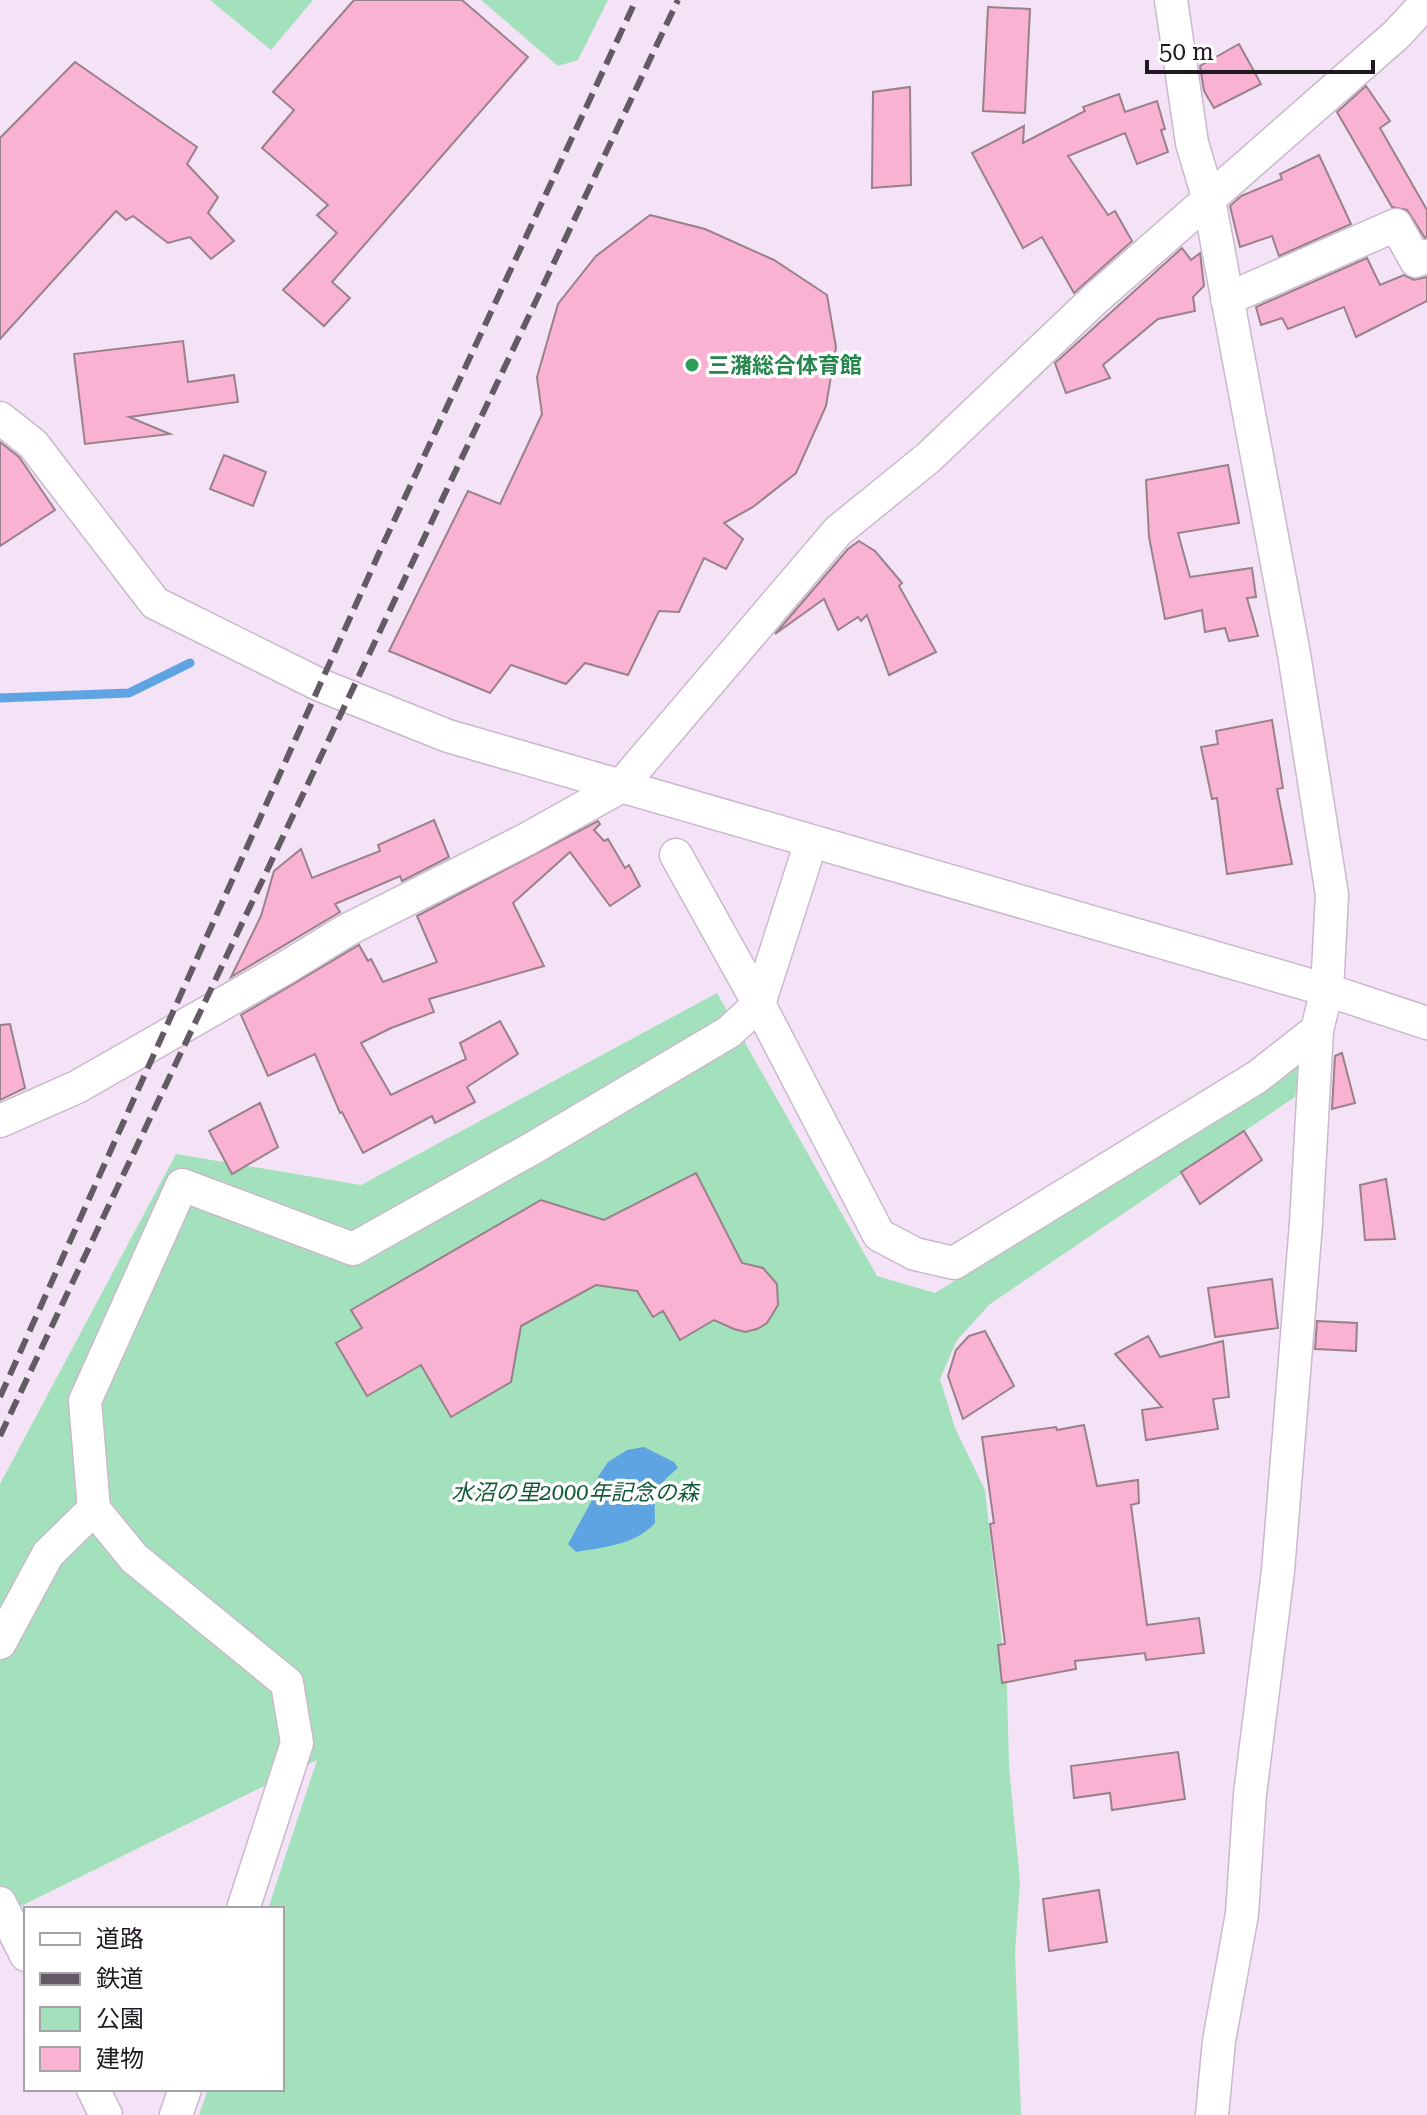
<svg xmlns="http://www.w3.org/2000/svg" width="1427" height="2115" viewBox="0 0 1427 2115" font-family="'Roboto Serif','Noto Sans JP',serif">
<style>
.green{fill:#a2e1bc}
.water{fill:#5ea4e3}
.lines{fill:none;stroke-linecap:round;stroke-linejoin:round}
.stream{stroke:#5ea4e3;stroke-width:9}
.building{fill:#fab2d3;stroke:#99818b;stroke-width:2}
.minor-casing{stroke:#cab8cc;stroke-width:35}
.minor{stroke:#fff;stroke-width:32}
.rail{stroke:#645a65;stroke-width:6;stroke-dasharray:16 8;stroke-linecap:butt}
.leisure-dot{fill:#2e9e5b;stroke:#fff;stroke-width:3}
.labels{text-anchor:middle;stroke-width:7;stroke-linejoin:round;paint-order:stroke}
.leisure-label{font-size:22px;font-weight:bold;fill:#27864d;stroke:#fff;text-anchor:start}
.park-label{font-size:22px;font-style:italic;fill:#135a39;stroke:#fff}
</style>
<rect width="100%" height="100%" fill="#f4e2f6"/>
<g class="green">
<path d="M 210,0 L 313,0 L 271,50 Z"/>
<path d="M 481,0 L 608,0 L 578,60 L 558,66 Z"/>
<path d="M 717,993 L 877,1276 L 935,1293 L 1300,1065 L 1295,1097 L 990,1304 L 957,1340 L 940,1379 L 955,1428 L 985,1490 L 1007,1688 L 1009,1766 L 1020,1882 L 1015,1952 L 1021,2115 L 199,2115 L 208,2089 L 282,2089 L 282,1909 L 268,1909 L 317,1760 L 7,1913 L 0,1898 L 0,1484 L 176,1154 L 361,1185 Z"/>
</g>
<path class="water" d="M 644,1447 L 674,1462 L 678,1468 C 655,1487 654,1493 655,1523 C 635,1545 605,1547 576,1552 L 568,1544 L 591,1502 L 593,1484 L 608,1462 L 627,1450 Z"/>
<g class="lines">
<path class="stream" d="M 0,698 L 129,693 L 190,663"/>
</g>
<g class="building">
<path d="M 354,0 L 462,0 L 528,57 L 332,282 L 350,298 L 324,326 L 283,290 L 337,233 L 317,215 L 328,205 L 262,148 L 294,110 L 273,92 Z"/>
<path d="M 988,7 L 1030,9 L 1025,113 L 983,111 Z"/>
<path d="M 1239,44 L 1261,84 L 1214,108 L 1204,91 L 1200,66 Z"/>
<path d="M 75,62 L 197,147 L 187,164 L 218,197 L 208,213 L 234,241 L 211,259 L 190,237 L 168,243 L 133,216 L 126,220 L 116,211 L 0,339 L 0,138 Z"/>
<path d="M 1366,86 L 1390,121 L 1380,128 L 1427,210 L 1427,237 L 1425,238 L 1407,210 L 1392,207 L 1337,112 Z"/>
<path d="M 910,87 L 911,185 L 872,188 L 873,92 Z"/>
<path d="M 1119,94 L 1125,112 L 1157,101 L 1165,129 L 1161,130 L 1168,152 L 1137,164 L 1125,133 L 1068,156 L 1108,215 L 1115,211 L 1132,241 L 1074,293 L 1042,237 L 1023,248 L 972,153 L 1024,126 L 1023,143 L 1085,111 L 1083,107 Z"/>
<path d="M 1319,155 L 1351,224 L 1279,256 L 1272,236 L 1240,247 L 1230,206 L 1241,196 L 1282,179 L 1280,174 Z"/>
<path d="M 650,215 L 705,229 L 774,260 L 827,295 L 836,347 L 826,406 L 796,473 L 753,507 L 724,523 L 743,539 L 726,569 L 704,558 L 679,612 L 659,611 L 628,675 L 585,663 L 566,684 L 511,665 L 490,693 L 389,651 L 468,491 L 500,504 L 542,414 L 537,377 L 558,304 L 596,256 Z"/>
<path d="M 1182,248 L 1191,260 L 1200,253 L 1204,286 L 1193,297 L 1195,311 L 1158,319 L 1103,365 L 1110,378 L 1066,393 L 1055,363 Z"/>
<path d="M 1367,258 L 1380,285 L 1404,275 L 1414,280 L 1427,277 L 1427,301 L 1356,337 L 1344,307 L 1288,329 L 1282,318 L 1261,325 L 1256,307 Z"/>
<path d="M 183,341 L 188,382 L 234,375 L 238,402 L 129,417 L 170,434 L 85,444 L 74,354 Z"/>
<path d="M 0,442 L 19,457 L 55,510 L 0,546 Z"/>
<path d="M 224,455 L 266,472 L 253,506 L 210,489 Z"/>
<path d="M 1228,465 L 1239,523 L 1178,533 L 1190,577 L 1252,568 L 1256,597 L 1247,598 L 1258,636 L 1229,641 L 1225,628 L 1205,632 L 1202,610 L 1165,619 L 1149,537 L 1146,480 Z"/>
<path d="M 859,541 L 875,551 L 902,583 L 899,586 L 936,652 L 889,675 L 867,615 L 861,621 L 858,617 L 838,630 L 824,599 L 775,634 L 848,549 Z"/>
<path d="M 1272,720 L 1283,788 L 1277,789 L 1292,864 L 1227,874 L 1217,798 L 1212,799 L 1201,747 L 1218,744 L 1216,731 Z"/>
<path d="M 434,820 L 449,857 L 402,881 L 400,876 L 335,904 L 340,912 L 231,977 L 261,916 L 274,871 L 301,849 L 312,878 L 380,851 L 378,845 Z"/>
<path d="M 598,821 L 600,824 L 594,830 L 604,841 L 608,839 L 625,868 L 629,865 L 640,886 L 610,906 L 570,852 L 513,903 L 544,966 L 429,999 L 434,1012 L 391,1028 L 361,1043 L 391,1095 L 466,1059 L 460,1043 L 500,1021 L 518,1054 L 467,1087 L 475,1102 L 435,1123 L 432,1116 L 363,1153 L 342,1112 L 340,1113 L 315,1054 L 268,1076 L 241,1015 L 359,945 L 368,961 L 371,959 L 383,982 L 437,962 L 417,916 Z"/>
<path d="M 10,1024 L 25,1088 L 0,1100 L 0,1025 Z"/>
<path d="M 1342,1053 L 1355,1103 L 1332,1109 L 1335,1056 Z"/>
<path d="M 260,1103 L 278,1147 L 232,1174 L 209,1131 Z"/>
<path d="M 1244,1131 L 1262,1160 L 1200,1204 L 1181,1172 Z"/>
<path d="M 696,1173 L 742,1263 L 763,1268 L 777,1284 L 778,1305 L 767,1323 L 757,1329 L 745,1332 L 734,1329 L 714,1320 L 680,1340 L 663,1311 L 653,1317 L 637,1291 L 596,1285 L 521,1326 L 511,1382 L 451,1417 L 421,1365 L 367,1396 L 336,1343 L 362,1328 L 351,1310 L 541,1200 L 604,1220 Z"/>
<path d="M 1386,1179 L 1395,1239 L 1365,1240 L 1360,1185 Z"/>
<path d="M 1272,1279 L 1278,1328 L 1215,1337 L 1208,1288 Z"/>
<path d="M 1317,1321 L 1357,1323 L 1356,1351 L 1315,1349 Z"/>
<path d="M 985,1331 L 1014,1386 L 963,1419 L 948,1376 L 956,1350 L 969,1336 Z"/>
<path d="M 1148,1336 L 1160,1357 L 1223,1341 L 1229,1397 L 1213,1399 L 1218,1429 L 1146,1440 L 1142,1410 L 1162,1407 L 1115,1354 Z"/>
<path d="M 1084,1425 L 1097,1486 L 1138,1480 L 1139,1503 L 1131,1505 L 1147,1625 L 1199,1618 L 1204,1653 L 1146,1660 L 1145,1653 L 1075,1661 L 1076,1669 L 1002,1683 L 998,1645 L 1005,1644 L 990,1524 L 994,1523 L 982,1437 L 1056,1427 L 1057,1430 Z"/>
<path d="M 1178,1752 L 1185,1799 L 1112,1810 L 1110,1793 L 1074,1798 L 1071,1766 Z"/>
<path d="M 1099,1890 L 1107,1942 L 1049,1951 L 1043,1899 Z"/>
</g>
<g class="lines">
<g class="minor-casing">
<g id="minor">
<path d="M 1171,0 L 1192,143 L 1209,200 L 1294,654 L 1332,895 L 1327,990 L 1317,1030 L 1306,1223 L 1278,1571 L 1250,1794 L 1242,1914 L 1219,2041 L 1212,2115"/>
<path d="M 1227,299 L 1396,225 L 1416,261 L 1427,256"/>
<path d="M 0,418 L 33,444 L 155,603 L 320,685 L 448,736 L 1327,990 L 1427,1023"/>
<path d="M 676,855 L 759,1004 L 879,1235 L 915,1254 L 954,1263 L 1257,1077 L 1317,1030"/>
<path d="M 0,1121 L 77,1087 L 285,968 L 347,930 L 527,839 L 620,787 L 838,531 L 928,458 L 1095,299 L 1396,35 L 1427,2"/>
<path d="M 0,1643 L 48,1554 L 94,1509"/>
<path d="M 0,1903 L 26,1955"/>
<path d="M 243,1909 L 297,1743 L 287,1683 L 134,1558 L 94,1509 L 85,1401 L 182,1185 L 353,1249 L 533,1148 L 729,1032 L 759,1004 L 811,842"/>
<path d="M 93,2089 L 106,2115"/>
<path d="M 176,2115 L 185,2089"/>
</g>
</g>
<use href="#minor" class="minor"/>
<g class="rail">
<path d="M 0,1397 L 380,551 L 636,0"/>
<path d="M 0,1436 L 678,0"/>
</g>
</g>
<circle class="leisure-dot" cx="692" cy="365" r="8"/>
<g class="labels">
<g class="leisure-label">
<text x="708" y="373">三潴総合体育館</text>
</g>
<g class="park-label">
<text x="575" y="1500">水沼の里2000年記念の森</text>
</g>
</g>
<rect x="24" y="1907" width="260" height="184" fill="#ffffff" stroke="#a5a3a6" stroke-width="2"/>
<rect x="40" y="1933" width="40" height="12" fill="#ffffff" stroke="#a5a3a6" stroke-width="2"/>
<text x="96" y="1947" font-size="24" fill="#1f1920">道路</text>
<rect x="40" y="1973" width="40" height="12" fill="#645a65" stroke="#a5a3a6" stroke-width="2"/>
<text x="96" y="1987" font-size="24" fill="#1f1920">鉄道</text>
<rect x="40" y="2007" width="40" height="24" fill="#a2e1bc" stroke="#a5a3a6" stroke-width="2"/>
<text x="96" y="2027" font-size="24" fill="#1f1920">公園</text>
<rect x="40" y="2047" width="40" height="24" fill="#fab2d3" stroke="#a5a3a6" stroke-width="2"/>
<text x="96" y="2067" font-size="24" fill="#1f1920">建物</text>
<path d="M1147 60v12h226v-12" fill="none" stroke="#1f1920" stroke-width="4"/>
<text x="1159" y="60" font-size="24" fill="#1f1920" stroke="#ffffff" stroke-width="6" paint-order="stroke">50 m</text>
</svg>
